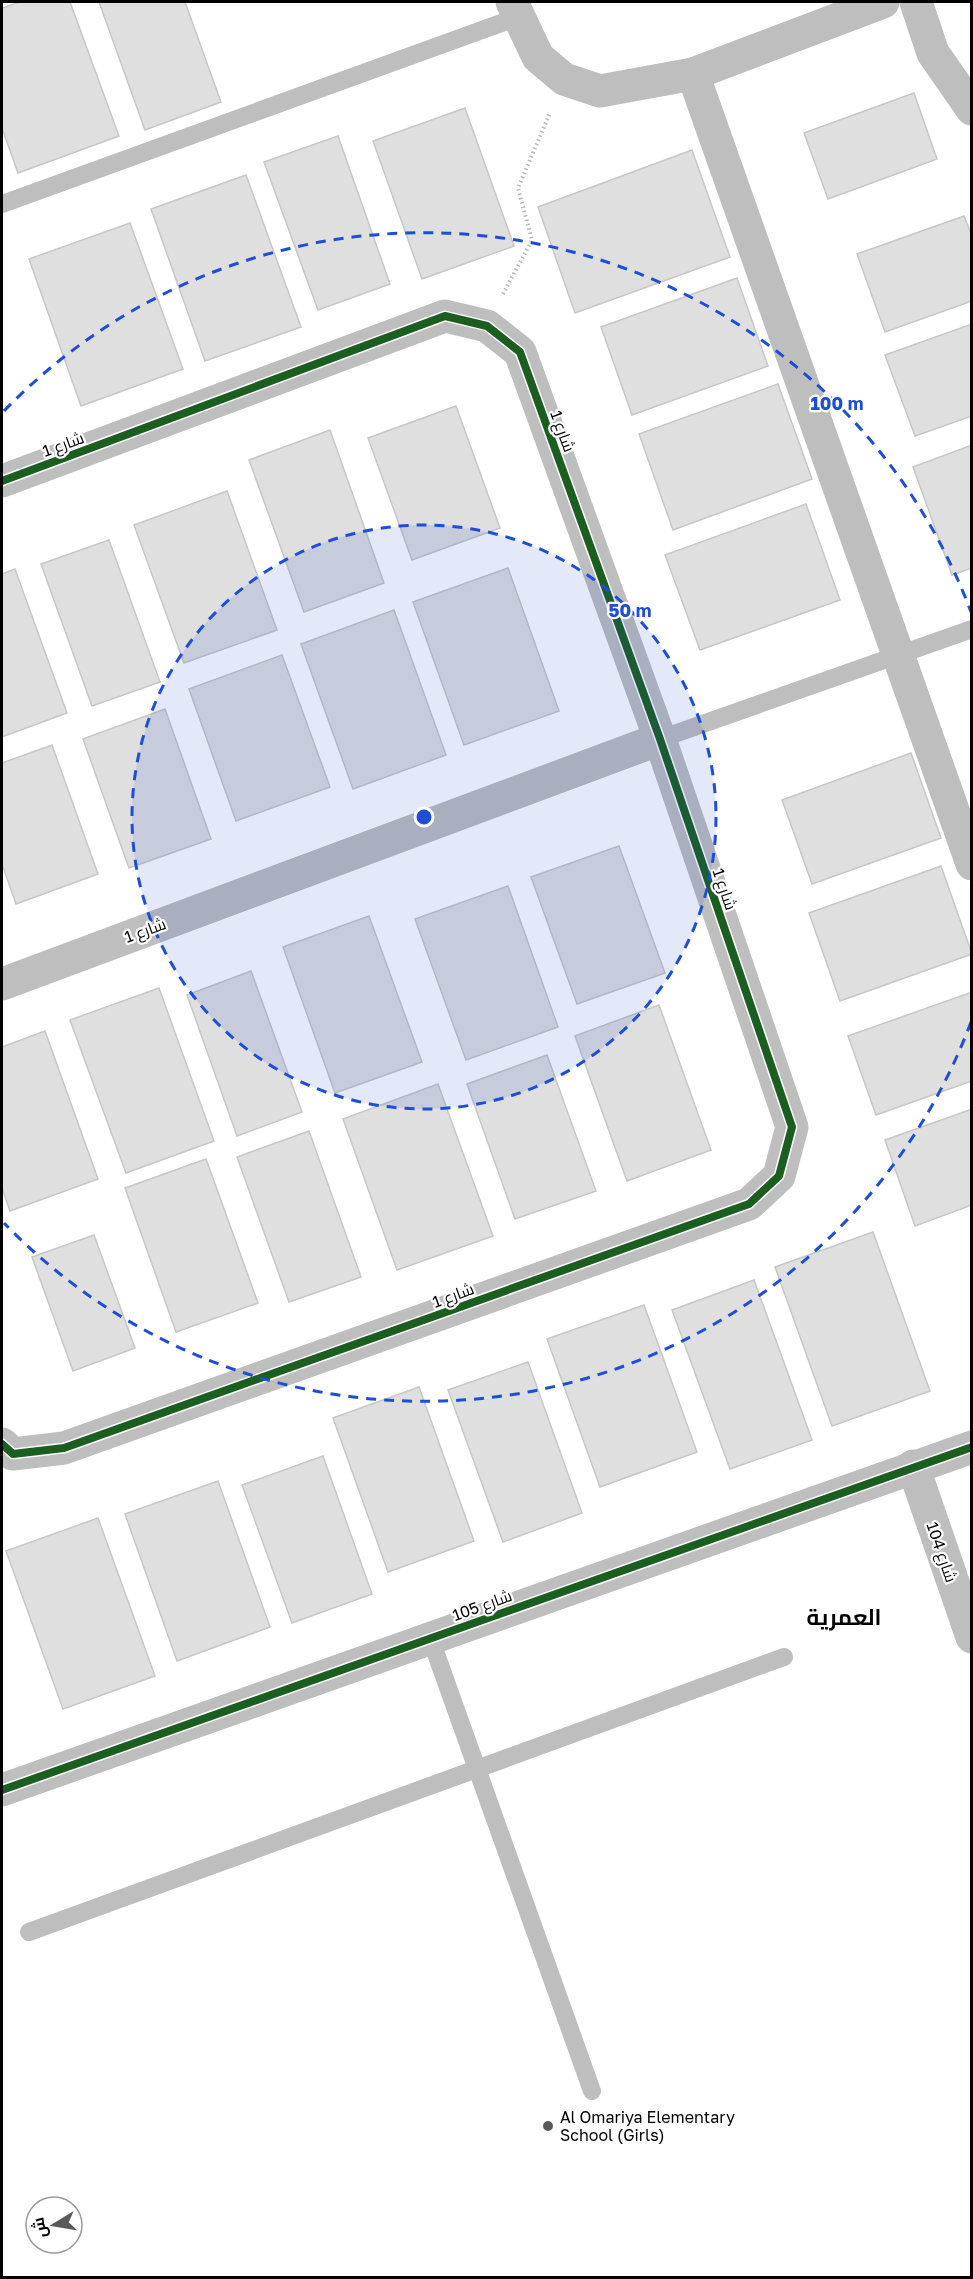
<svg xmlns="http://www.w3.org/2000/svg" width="973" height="2279" viewBox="0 0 973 2279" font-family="'Golos Text',Cairo,sans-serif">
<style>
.building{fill:#dfdfdf;stroke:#c7c7c7;stroke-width:1.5}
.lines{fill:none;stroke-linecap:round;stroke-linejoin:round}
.path{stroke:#b9b9b9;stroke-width:4;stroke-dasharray:1.5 3;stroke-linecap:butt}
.lane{stroke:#bebebe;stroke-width:18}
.street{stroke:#bebebe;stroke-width:33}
.cycleway-casing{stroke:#fff;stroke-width:11}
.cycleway{stroke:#1b5e20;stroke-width:8}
.ring{fill:none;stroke:#1d4ed8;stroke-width:3;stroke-dasharray:10 8}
.poi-dot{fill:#595959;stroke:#fff;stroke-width:2}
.labels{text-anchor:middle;stroke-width:4.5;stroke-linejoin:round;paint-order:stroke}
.street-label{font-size:16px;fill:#000;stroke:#fff}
.poi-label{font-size:16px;fill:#000;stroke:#fff;text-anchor:start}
.district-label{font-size:22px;font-weight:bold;fill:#000;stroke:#fff}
.centre{fill:#1d4ed8;stroke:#fff;stroke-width:3}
.ring-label{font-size:18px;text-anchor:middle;font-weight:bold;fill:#1d4ed8;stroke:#fff;stroke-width:4.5;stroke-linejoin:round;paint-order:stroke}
</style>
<rect width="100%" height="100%" fill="#fff"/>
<g class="building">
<path d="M 20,2 L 70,2 L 119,136 L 18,173 L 2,128 L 2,8 Z"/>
<path d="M 99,2 L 185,2 L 221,102 L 145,130 Z"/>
<path d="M 914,93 L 937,159 L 828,199 L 804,133 Z"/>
<path d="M 465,108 L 514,246 L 422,279 L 373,141 Z"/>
<path d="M 338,136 L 390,284 L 318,310 L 264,162 Z"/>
<path d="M 692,150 L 730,257 L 575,313 L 538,207 Z"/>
<path d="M 246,175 L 301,327 L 205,361 L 151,209 Z"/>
<path d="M 964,216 L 972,236 L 972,301 L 885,332 L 857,254 Z"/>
<path d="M 130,223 L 183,369 L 81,406 L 29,259 Z"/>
<path d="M 737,278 L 768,366 L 632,415 L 601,327 Z"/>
<path d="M 972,324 L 972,416 L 915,436 L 885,355 Z"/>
<path d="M 778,384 L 812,479 L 673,530 L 639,434 Z"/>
<path d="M 456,406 L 500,528 L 412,560 L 368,438 Z"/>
<path d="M 330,430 L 384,583 L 304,612 L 249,460 Z"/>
<path d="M 972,445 L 972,568 L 952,575 L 913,467 Z"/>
<path d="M 227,491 L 277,630 L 184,663 L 134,525 Z"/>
<path d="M 806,504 L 840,600 L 700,650 L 665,555 Z"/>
<path d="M 109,540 L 160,682 L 92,706 L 41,564 Z"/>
<path d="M 508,568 L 559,711 L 464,745 L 413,602 Z"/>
<path d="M 15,569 L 67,713 L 2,737 L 2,574 Z"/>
<path d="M 394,610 L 446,755 L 353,789 L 301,644 Z"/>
<path d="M 282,655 L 330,787 L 236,821 L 189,689 Z"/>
<path d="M 165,709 L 211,839 L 129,868 L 83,739 Z"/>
<path d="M 52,745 L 98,874 L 16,904 L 2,864 L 2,763 Z"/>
<path d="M 911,753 L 941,838 L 812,884 L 782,800 Z"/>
<path d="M 619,846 L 665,973 L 577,1004 L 531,877 Z"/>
<path d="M 941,866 L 972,954 L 840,1001 L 809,913 Z"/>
<path d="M 508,886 L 558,1027 L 466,1060 L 415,919 Z"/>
<path d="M 369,916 L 422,1062 L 335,1093 L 283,947 Z"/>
<path d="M 251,971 L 302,1112 L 237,1136 L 187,995 Z"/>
<path d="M 159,988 L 214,1141 L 126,1173 L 70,1020 Z"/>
<path d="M 972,992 L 972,1081 L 876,1115 L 848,1036 Z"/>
<path d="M 659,1005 L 711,1150 L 627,1181 L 575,1036 Z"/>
<path d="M 45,1031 L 98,1179 L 10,1211 L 2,1188 L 2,1047 Z"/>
<path d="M 547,1055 L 596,1191 L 515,1219 L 467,1084 Z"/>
<path d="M 438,1084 L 493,1236 L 397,1270 L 343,1119 Z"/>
<path d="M 972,1109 L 972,1205 L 915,1226 L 885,1140 Z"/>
<path d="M 309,1131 L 361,1277 L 289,1302 L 237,1157 Z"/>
<path d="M 206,1159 L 258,1303 L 176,1332 L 125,1188 Z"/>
<path d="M 873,1232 L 930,1391 L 832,1426 L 775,1267 Z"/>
<path d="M 94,1235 L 135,1348 L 73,1371 L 32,1257 Z"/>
<path d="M 754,1280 L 812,1440 L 730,1469 L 672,1310 Z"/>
<path d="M 644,1305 L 697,1452 L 600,1487 L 547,1339 Z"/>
<path d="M 528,1362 L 582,1513 L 503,1542 L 448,1390 Z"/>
<path d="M 419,1387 L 474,1541 L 388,1572 L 333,1418 Z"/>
<path d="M 323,1456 L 372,1594 L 292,1623 L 242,1485 Z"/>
<path d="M 218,1481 L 270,1627 L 177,1661 L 125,1514 Z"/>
<path d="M 98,1518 L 155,1676 L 63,1709 L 6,1551 Z"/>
</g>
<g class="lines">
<path class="path" d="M 503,294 L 532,240 L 518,188 L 550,113"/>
<g class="lane">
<path d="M 2,204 L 518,17"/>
<path d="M 660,739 L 972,629"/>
<path d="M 430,1637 L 592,2091"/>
<path d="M 29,1932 L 784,1657"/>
</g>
<g class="street">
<path d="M 512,2 L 538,57 L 564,79 L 600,91 L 693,74 L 883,2"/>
<path d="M 916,2 L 933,53 L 972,109"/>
<path d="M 693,74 L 972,864"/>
<path d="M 2,481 L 445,316 L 487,326 L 520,352 L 660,739 L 792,1127 L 779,1176 L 749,1204 L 64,1448 L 13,1454 L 2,1444"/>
<path d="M 2,984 L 660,739"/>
<path d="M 913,1466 L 972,1637"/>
<path d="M 2,1790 L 972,1447"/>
</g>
<g class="cycleway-casing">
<g id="cycleway">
<path d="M 2,481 L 445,316 L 487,326 L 520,352 L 660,739 L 792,1127 L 779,1176 L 749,1204 L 64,1448 L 13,1454 L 2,1444"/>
<path d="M 2,1790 L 972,1447"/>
</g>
</g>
<use href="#cycleway" class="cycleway"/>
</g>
<circle cx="424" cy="817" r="292" fill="#1d4ed8" fill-opacity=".12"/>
<g class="ring">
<circle cx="424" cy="817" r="292"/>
<path d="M971 1022A584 584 0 0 1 4 1223M4 411A584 584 0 0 1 971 612"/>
</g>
<circle class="poi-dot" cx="548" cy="2126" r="6"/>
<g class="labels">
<g class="street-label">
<text transform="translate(563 431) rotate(70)" y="6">شارع 1</text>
<text transform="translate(63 444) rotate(-20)" y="6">شارع 1</text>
<text transform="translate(725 889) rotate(71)" y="6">شارع 1</text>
<text transform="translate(145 930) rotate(-20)" y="6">شارع 1</text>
<text transform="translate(453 1295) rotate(-20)" y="6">شارع 1</text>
<text transform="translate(942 1552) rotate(71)" y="6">شارع 104</text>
<text transform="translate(482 1605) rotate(-20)" y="6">شارع 105</text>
</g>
<g class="poi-label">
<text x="560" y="2123">Al Omariya Elementary<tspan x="560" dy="18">School (Girls)</tspan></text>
</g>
<g class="district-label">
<text x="844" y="1625">العمرية</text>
</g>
</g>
<circle cx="424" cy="817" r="9" class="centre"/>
<g class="ring-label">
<text x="837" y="410">100 m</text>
<text x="630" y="617">50 m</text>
</g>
<rect width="973" height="2279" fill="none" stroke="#000000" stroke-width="6"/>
<g transform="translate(54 2225) rotate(259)"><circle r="28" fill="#ffffff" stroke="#999999" stroke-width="1.5"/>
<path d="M0-4.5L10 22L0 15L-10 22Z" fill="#595959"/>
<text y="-9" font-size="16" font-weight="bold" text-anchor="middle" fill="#000000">ش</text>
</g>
</svg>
